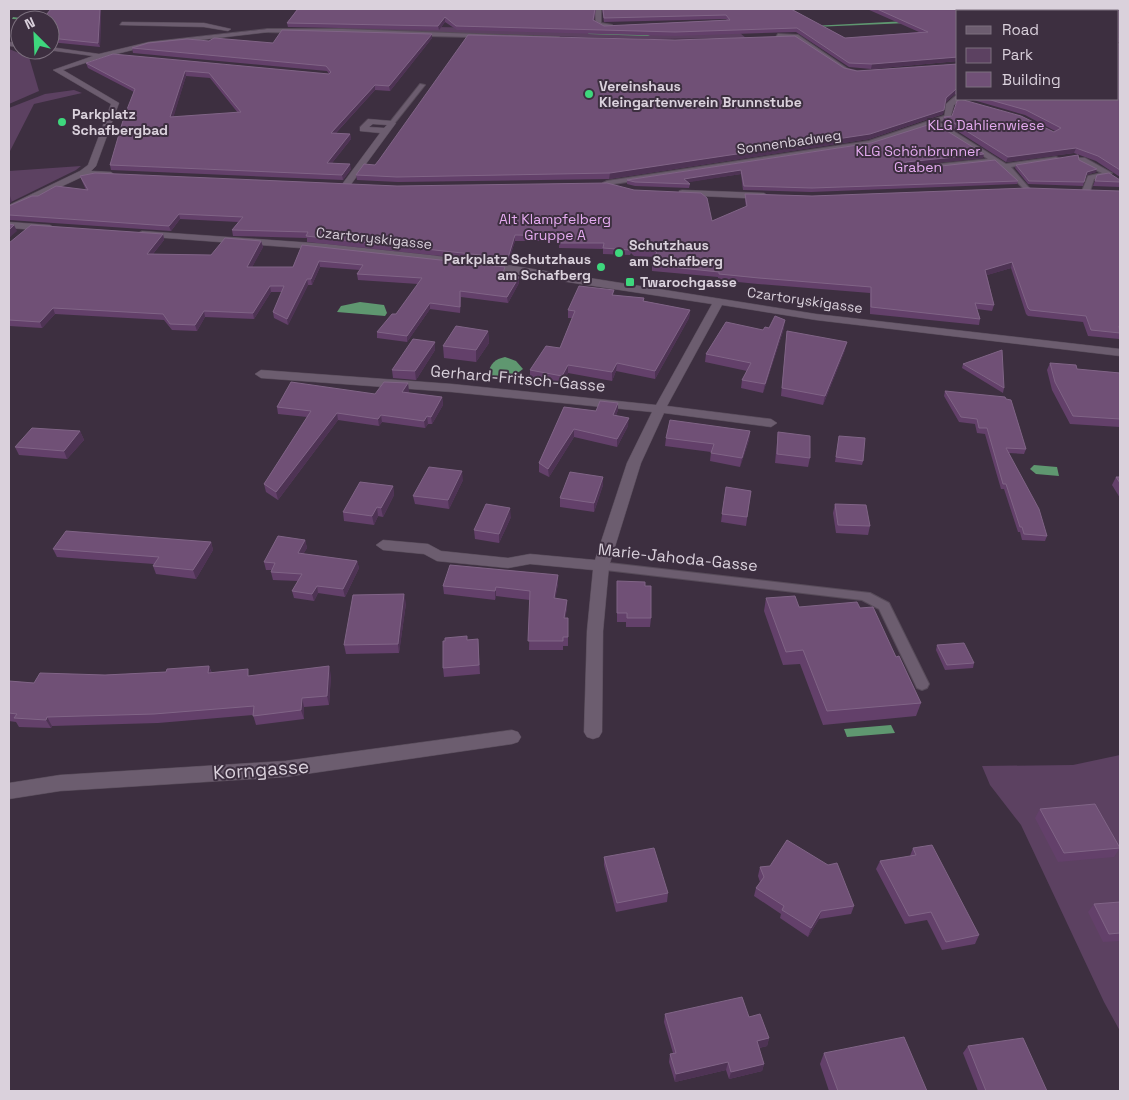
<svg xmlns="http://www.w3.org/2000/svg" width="1129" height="1100" viewBox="0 0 1129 1100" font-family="'Space Grotesk',sans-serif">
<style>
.green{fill:#5c4161}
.water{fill:#5f9770}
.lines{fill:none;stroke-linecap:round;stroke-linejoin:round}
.stream{fill:#5f9770;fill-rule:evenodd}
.service-casing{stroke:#574b59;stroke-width:2}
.minor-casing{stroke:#574b59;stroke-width:1}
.service{fill:#6c5d6f;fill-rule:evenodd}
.minor{fill:#6c5d6f;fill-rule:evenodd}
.wall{fill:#63406a;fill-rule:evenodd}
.shaded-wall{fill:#4e3354}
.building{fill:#705076;stroke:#806486;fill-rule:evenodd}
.poi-dot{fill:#3ed77d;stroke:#3d2f40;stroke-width:2}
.labels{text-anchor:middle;stroke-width:4;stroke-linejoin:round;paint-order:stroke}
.far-poi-label{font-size:14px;font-weight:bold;fill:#dad1dc;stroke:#3d2f40;text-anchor:start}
.far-park-label{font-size:14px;fill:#e5abf0;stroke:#3d2f40}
.far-street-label{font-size:14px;fill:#dad1dc;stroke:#3d2f40}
.street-label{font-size:16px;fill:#dad1dc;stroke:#3d2f40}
.near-street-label{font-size:19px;fill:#dad1dc;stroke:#3d2f40}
</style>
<rect width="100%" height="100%" fill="#3d2f40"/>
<g class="green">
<path d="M 339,25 L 740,33 L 746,38 L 652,39 L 337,30 Z"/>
<path d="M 9,49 L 29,57 L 39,91 L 9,104 Z"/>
<path d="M 74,90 L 82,93 L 34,104 L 9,153 L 9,108 L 45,94 Z"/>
<path d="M 81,166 L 76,170 L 9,203 L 9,171 Z"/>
<path d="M 1120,755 L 1120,1031 L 1104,1002 L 1021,825 L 990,785 L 982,766 L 1073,765 Z"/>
</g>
<g class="water">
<path d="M 360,302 L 384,305 L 387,313 L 385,316 L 337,312 L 341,306 Z"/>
<path d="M 505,357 L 516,361 L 523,369 C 515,376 497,381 488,374 C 490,364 495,359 505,357 Z"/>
<path d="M 1034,465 L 1057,467 L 1059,476 L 1036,474 L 1030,469 Z"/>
<path d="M 891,725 L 895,733 L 847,737 L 844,729 Z"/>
</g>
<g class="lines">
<g class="stream">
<path d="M 13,17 L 28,19 L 30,20 L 12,19 Z"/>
<path d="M 907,21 L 908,23 L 814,27 L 812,26 Z"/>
<path d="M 589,32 L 648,34 L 650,35 L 648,36 L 588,34 Z"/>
</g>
<g class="service-casing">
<g id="service">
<path d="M 595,9 L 601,9 L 601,23 L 612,25 L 612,27 L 596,25 Z"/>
<path d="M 267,29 L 343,29 L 559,37 L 556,39 L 265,32 Z"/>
<path d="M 778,34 L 798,35 L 848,69 L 860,72 L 857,74 L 844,71 L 795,38 L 776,37 Z"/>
<path d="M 420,84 L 425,85 L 394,124 L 390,124 L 390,122 Z"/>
<path d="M 947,115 L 950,117 L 949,118 L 939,122 L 1006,164 L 1056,157 L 1060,159 L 1011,167 L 1030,189 L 1026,191 L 1005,170 L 994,162 L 937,168 L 936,166 L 940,164 L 988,159 L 933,124 L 870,145 L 607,185 L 603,183 L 607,181 L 869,141 Z"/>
<path d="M 1079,158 L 1085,158 L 1112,173 L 1094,179 L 1090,191 L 1086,193 L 1082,191 L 1088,176 L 1102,173 L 1079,162 Z"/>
<path d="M 601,562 L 870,593 L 889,603 L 929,684 L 927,688 L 922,690 L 917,688 L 879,609 L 862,600 L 597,569 L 595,566 Z"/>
</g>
</g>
<g class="minor-casing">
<g id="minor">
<path d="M 122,22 L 204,23 L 231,29 L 228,31 L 204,27 L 120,25 Z"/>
<path d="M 267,29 L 269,32 L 149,46 L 104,57 L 63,70 L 119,103 L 96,166 L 91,171 L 111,172 L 115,175 L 111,178 L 84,176 L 9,211 L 9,205 L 80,171 L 88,165 L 111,104 L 53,70 L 93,56 L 48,50 L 50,47 L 99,54 L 149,42 Z"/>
<path d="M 1120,41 L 1120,45 L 1118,46 L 1118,42 Z"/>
<path d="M 9,42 L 20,43 L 20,47 L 9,46 Z"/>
<path d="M 955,96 L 961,99 L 954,105 L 950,119 L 944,119 L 946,104 Z"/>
<path d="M 368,119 L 392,121 L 396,123 L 349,187 L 343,187 L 343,183 L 380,133 L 360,131 L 360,127 ZM 373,124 L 387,125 L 384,128 L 369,127 Z"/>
<path d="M 682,190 L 764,193 L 769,196 L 764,199 L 679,195 L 679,191 Z"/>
<path d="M 9,222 L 50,225 L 55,228 L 50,231 L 9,228 Z"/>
<path d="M 142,231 L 327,244 L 430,255 L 514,266 L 816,314 L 1120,349 L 1120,356 L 816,320 L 722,305 L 667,406 L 771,419 L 777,423 L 771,427 L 664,413 L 641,463 L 609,566 L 603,631 L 602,732 L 599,737 L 593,739 L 587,737 L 584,732 L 587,631 L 593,570 L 530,564 L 508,568 L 437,561 L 424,554 L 383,550 L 376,545 L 383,540 L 428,544 L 441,551 L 508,558 L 530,554 L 595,560 L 627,463 L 652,412 L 452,392 L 261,378 L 255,374 L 261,370 L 452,384 L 656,405 L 712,304 L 430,261 L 327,250 L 139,236 L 137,234 Z"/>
<path d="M 512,730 L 518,732 L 521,737 L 518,742 L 512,744 L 285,777 L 60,791 L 9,799 L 9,783 L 60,775 L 285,761 Z"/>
</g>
</g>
<use href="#service" class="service"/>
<use href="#minor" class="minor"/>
</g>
<g class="wall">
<path d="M 51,9 L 101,9 L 100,47 L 50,42 Z"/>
<path d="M 288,9 L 596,9 L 594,20 L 604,26 L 727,20 L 726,19 L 604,22 L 602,9 L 791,9 L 845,38 L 919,32 L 867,9 L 1120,9 L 1120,43 L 958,11 L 958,61 L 871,69 L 849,67 L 796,32 L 675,36 L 457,30 L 445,22 L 439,30 L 288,27 L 287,23 L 297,9 Z"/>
<path d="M 432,38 L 390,91 L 375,90 L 336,133 L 350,134 L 351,139 L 332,163 L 351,169 L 343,180 L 111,170 L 110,165 L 134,92 L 88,68 L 86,63 L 329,74 L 327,71 L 133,53 L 132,48 L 209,41 L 273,43 ZM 186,76 L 210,78 L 238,113 L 173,117 Z"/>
<path d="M 1120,45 L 1120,177 L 1096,161 L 1074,153 L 1006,162 L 943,122 L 944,117 L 1054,132 L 1055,131 L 1025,115 L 970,99 L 1118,99 Z"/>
<path d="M 958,64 L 958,95 L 955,94 L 945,102 L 943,114 L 869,139 L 609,179 L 398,182 L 357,180 L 356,175 L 375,165 L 844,68 L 857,71 Z"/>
<path d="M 871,143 L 983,158 L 905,166 L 905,170 L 1018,181 L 1017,184 L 811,192 L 743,190 L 741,174 L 687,182 L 690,184 L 689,188 L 635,186 L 627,184 L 627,180 Z"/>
<path d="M 1079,160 L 1096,172 L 1086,175 L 1083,186 L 1028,184 L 1015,168 L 1016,165 Z"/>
<path d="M 1097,175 L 1120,180 L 1120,188 L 1120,187 L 1093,186 Z"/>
<path d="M 80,176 L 712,221 L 746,207 L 745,200 L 745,194 L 812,196 L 1120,191 L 1120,337 L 1119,339 L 1088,336 L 1083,322 L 1028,316 L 1026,314 L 1011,268 L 987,275 L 994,305 L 992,311 L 977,309 L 980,319 L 979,325 L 870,314 L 870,293 L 758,284 L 718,280 L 718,277 L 652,271 L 652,265 L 655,257 L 634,256 L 631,253 L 630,255 L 603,254 L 603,249 L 559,248 L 559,243 L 560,241 L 515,241 L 508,263 L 307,242 L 307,238 L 233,236 L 232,230 L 238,222 L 180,219 L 171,231 L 9,220 L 9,222 L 9,206 L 38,196 L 86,190 L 82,181 Z"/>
<path d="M 163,234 L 164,240 L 153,254 L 211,255 L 261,241 L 263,247 L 252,267 L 293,267 L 302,245 L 505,273 L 504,275 L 519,283 L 508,303 L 461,297 L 460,313 L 430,309 L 407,342 L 377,338 L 377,332 L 396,314 L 418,284 L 358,280 L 357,274 L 360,270 L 320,267 L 312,285 L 308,285 L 288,325 L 274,318 L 273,312 L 282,292 L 271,292 L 254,319 L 205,317 L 197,331 L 172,330 L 164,320 L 55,314 L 42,328 L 9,326 L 9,243 Z"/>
<path d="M 614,290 L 613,295 L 644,298 L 644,301 L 690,310 L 689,318 L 655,379 L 616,371 L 612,381 L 568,373 L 562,384 L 530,379 L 530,370 L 560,348 L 572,318 L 568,318 L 568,310 Z"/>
<path d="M 769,328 L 784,328 L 763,393 L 741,388 L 742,380 L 747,371 L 705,362 L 706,354 Z"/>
<path d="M 488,331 L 489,343 L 476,362 L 444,358 L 443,346 Z"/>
<path d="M 787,331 L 845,350 L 823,405 L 781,396 Z"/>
<path d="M 435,342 L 435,350 L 416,380 L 393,378 L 392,370 Z"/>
<path d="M 1050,363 L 1077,369 L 1120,373 L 1120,427 L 1070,424 L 1052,390 L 1047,370 Z"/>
<path d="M 963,364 L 1004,388 L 1003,393 L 962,368 Z"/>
<path d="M 409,391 L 408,393 L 442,397 L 443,405 L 432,424 L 428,424 L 425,428 L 382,422 L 379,426 L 338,420 L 278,500 L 266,492 L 264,484 L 307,417 L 278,414 L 277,407 L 375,394 Z"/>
<path d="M 945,391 L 1006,399 L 1026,449 L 1024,454 L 1009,453 L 1047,536 L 1045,541 L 1022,540 L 1020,532 L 1018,532 L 1004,489 L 1001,489 L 985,434 L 977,433 L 975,424 L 959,422 L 944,396 Z"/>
<path d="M 618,403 L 618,410 L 616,415 L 628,426 L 617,447 L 574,437 L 549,477 L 539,472 L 539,463 L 564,407 L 596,411 Z"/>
<path d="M 80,431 L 84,440 L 67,459 L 19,455 L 15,447 Z"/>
<path d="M 750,431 L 749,440 L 740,467 L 710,461 L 711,452 L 665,446 L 666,438 Z"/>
<path d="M 778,432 L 810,458 L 808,467 L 775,463 Z"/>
<path d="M 839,436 L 863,461 L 862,465 L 835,462 Z"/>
<path d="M 1116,477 L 1120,477 L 1120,498 L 1112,485 Z"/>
<path d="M 463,480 L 449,509 L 415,504 L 413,496 Z"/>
<path d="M 603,485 L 594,512 L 560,507 L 560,498 Z"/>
<path d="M 393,486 L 394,495 L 383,517 L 378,516 L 374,525 L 344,521 L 343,512 Z"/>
<path d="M 726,487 L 751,491 L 746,526 L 721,522 Z"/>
<path d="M 835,504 L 870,526 L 868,535 L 836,533 L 833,513 Z"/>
<path d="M 511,517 L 499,543 L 475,539 L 474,530 Z"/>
<path d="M 305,540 L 307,548 L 303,554 L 357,561 L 359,568 L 345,597 L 318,593 L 314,601 L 294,598 L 292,591 L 298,581 L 273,580 L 271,572 L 272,570 L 266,570 L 264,562 Z"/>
<path d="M 211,542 L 213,550 L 196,579 L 156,574 L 153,566 L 154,564 L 57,557 L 53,549 Z"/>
<path d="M 558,575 L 558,584 L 555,598 L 567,608 L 565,618 L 568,618 L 568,646 L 563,646 L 563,650 L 529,650 L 530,600 L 496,596 L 495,600 L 444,594 L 443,586 Z"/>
<path d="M 617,581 L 645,586 L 651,618 L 650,627 L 626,627 L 626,622 L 617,622 Z"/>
<path d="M 766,598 L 799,607 L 860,608 L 896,657 L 921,703 L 916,716 L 823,725 L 800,664 L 783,665 L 764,611 Z"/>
<path d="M 406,603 L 399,653 L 346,654 L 344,645 Z"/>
<path d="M 478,639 L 480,674 L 444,677 L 443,668 L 467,640 Z"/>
<path d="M 937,645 L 974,663 L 973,668 L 945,670 L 936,650 Z"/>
<path d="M 209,666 L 212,673 L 251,676 L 331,675 L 329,705 L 304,707 L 304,719 L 256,725 L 253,715 L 158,723 L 52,726 L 51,728 L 19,727 L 16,722 L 9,721 L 9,681 L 34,683 L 105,675 L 166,672 Z"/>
<path d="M 1040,809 L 1120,848 L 1114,857 L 1058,862 L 1035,818 Z"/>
<path d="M 913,848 L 979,935 L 975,944 L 942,950 L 927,920 L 905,924 L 876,869 L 880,861 L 910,856 Z"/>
<path d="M 604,857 L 668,893 L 667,902 L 616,912 L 604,865 Z"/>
<path d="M 760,867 L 854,906 L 851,914 L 819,919 L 808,937 L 780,918 L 781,914 L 754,896 L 756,888 L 760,882 L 758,876 Z"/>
<path d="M 1120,902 L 1120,941 L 1103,942 L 1088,912 L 1094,904 Z"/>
<path d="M 665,1014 L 749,1017 L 769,1038 L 767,1046 L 759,1048 L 764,1064 L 762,1071 L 729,1079 L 726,1070 L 675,1082 L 669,1062 L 670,1054 L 673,1053 L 664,1022 Z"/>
<path d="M 968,1046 L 1047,1091 L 978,1091 L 963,1053 Z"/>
<path d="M 824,1053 L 927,1091 L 829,1091 L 820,1064 Z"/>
</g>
<g class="shaded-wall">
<path d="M 100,9 L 101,9 L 100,47 L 98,43 Z"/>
<path d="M 445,17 L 445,22 L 439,30 L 438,26 Z"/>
<path d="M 432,34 L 432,38 L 390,91 L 389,86 Z"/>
<path d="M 958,57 L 958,61 L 871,69 L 872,64 Z"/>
<path d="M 185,71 L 186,76 L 172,122 L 170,117 Z"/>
<path d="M 375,85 L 375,90 L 331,138 L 331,133 Z"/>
<path d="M 956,89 L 955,94 L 945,103 L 946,98 Z"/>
<path d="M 944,110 L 943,114 L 869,139 L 609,179 L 610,173 Z"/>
<path d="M 350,134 L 351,139 L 328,168 L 327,163 Z"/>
<path d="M 1076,148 L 1074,153 L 1006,162 L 1008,157 Z"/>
<path d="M 984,154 L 983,158 L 905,166 L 906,162 Z"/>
<path d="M 350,164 L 351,169 L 343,180 L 342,175 Z"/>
<path d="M 1097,169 L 1096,172 L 1086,175 L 1087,172 Z"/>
<path d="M 741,170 L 741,174 L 684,183 L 684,179 Z"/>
<path d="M 10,196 L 12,202 L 9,204 L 9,197 Z"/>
<path d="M 179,214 L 180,219 L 171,231 L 169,226 Z"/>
<path d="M 14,225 L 17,231 L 9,238 L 9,230 Z"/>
<path d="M 163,234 L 164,240 L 148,260 L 147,254 Z"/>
<path d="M 515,235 L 515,241 L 508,263 L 508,258 Z"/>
<path d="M 261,241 L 263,247 L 249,273 L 247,267 Z"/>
<path d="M 319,261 L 320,267 L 312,285 L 311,279 Z"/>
<path d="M 1012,262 L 1011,268 L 984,276 L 985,270 Z"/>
<path d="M 519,277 L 519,283 L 508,303 L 507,297 Z"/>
<path d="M 307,279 L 308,285 L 288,325 L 287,319 Z"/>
<path d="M 270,286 L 271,292 L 254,319 L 253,313 Z"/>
<path d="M 430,303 L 430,309 L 407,342 L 407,336 Z"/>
<path d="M 53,308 L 55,314 L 42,328 L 40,322 Z"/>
<path d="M 690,310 L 689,318 L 655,379 L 655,371 Z"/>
<path d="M 204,311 L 205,317 L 197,331 L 195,325 Z"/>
<path d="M 785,320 L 784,328 L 763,393 L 765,384 Z"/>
<path d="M 488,331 L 489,343 L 476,362 L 476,350 Z"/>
<path d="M 435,342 L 435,350 L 416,380 L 415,371 Z"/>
<path d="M 847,342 L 845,350 L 823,405 L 825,396 Z"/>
<path d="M 617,363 L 616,371 L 612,381 L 612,372 Z"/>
<path d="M 568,365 L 568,373 L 562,384 L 562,376 Z"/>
<path d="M 408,383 L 409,391 L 403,400 L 402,392 Z"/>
<path d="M 442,397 L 443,405 L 432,424 L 431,417 Z"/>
<path d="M 618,403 L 618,410 L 613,423 L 613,415 Z"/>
<path d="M 337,413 L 338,420 L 278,500 L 276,492 Z"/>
<path d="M 381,415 L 382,422 L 379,426 L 378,419 Z"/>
<path d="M 427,416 L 428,424 L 425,428 L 424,421 Z"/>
<path d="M 629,418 L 628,426 L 617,447 L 617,439 Z"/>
<path d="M 574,429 L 574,437 L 549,477 L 548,469 Z"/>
<path d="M 80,431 L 84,440 L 67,459 L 64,451 Z"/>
<path d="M 750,431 L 749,440 L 740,467 L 742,458 Z"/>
<path d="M 462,471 L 463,480 L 449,509 L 448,500 Z"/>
<path d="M 603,477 L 603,485 L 594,512 L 594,503 Z"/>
<path d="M 393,486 L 394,495 L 383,517 L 381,508 Z"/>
<path d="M 377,507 L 378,516 L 374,525 L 372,516 Z"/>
<path d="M 510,508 L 511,517 L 499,543 L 499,534 Z"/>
<path d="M 305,540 L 307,548 L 299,561 L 298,553 Z"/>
<path d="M 211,542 L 213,550 L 196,579 L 193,570 Z"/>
<path d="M 357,561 L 359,568 L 345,597 L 343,589 Z"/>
<path d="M 558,575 L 558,584 L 554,607 L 554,598 Z"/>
<path d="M 317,586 L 318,593 L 314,601 L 312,594 Z"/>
<path d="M 496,587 L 496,596 L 495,600 L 495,591 Z"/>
<path d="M 404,594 L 406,603 L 399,653 L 398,644 Z"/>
<path d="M 567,600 L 567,608 L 564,627 L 564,618 Z"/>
<path d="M 209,666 L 212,675 L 208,673 Z"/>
<path d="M 329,666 L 331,675 L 329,705 L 327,696 Z"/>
<path d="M 302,698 L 304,707 L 304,719 L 301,710 Z"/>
<path d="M 47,717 L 52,726 L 51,728 L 46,720 Z"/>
<path d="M 821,911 L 819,919 L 808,937 L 811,928 Z"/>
<path d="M 769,1038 L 767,1046 L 754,1049 L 757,1041 Z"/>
<path d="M 728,1062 L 726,1070 L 675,1082 L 676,1074 Z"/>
<path d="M 764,1064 L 762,1071 L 729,1079 L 731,1072 Z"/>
</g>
<g class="building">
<path d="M 51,9 L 100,9 L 98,43 L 50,38 L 50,20 L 42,20 Z"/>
<path d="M 298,9 L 595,9 L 593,20 L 604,26 L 730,20 L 726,15 L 604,18 L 603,9 L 791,9 L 845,38 L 928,32 L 877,9 L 1120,9 L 1120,39 L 1118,39 L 1118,42 L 1118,11 L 958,11 L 958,57 L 872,64 L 849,63 L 797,28 L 675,32 L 456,26 L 445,17 L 438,26 L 287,23 Z"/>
<path d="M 282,30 L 432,34 L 389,86 L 375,85 L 331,133 L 350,134 L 327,163 L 350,164 L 342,175 L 110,165 L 124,117 L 135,89 L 86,63 L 113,54 L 329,74 L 331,72 L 326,66 L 132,48 L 148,43 L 187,39 L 209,41 L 214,38 L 273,43 ZM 185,71 L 209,73 L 241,112 L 170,117 Z"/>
<path d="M 468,35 L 675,40 L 795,36 L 844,68 L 857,71 L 958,64 L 958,90 L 956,89 L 946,98 L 944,110 L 870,134 L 610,173 L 397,177 L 356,175 L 364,164 L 375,165 L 379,160 Z"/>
<path d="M 1118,44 L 1120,45 L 1120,170 L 1098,156 L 1076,148 L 1008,157 L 944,117 L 952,116 L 957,101 L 960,99 L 1021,116 L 1054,132 L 1061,128 L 1026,110 L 987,99 L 1118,99 Z"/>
<path d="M 934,123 L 984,154 L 906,162 L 905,170 L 995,160 L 1018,181 L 812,188 L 744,186 L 741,170 L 684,179 L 690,184 L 635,182 L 627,180 L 871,143 Z"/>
<path d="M 1078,155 L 1079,160 L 1097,169 L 1087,172 L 1084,182 L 1029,181 L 1016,165 Z"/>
<path d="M 95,173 L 397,186 L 607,183 L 634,190 L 701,193 L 707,198 L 712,221 L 747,206 L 745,194 L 812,196 L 1028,188 L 1120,191 L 1120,326 L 1119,326 L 1120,333 L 1091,330 L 1086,316 L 1030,310 L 1028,308 L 1012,262 L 985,270 L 994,305 L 975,303 L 980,319 L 871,307 L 871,287 L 759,278 L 719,274 L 719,272 L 652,265 L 657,251 L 634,250 L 631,247 L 630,250 L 603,248 L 604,243 L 559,243 L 564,236 L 515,235 L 508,258 L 306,236 L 308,232 L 232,230 L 243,217 L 179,214 L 169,226 L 9,215 L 9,206 L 32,196 L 38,196 L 56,186 L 88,190 L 80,176 Z"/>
<path d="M 1109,173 L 1120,180 L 1120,182 L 1095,181 L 1097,175 Z"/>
<path d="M 9,224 L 14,225 L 9,230 Z"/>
<path d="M 31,225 L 163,234 L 147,254 L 211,255 L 225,238 L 261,241 L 247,267 L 293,267 L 302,245 L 505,267 L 502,275 L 519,277 L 507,297 L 460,291 L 460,307 L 430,303 L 407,336 L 377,332 L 392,314 L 396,314 L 422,278 L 357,274 L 363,265 L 319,261 L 311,279 L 307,279 L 287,319 L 273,312 L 284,286 L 270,286 L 253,313 L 204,311 L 195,325 L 170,324 L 163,314 L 53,308 L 40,322 L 9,320 L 9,243 Z"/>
<path d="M 579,286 L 614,290 L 612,295 L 644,298 L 643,301 L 690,310 L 655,371 L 617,363 L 612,372 L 568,365 L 562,376 L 530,370 L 546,346 L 560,348 L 575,311 L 568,310 Z"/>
<path d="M 775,316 L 785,320 L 765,384 L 742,380 L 751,363 L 706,354 L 726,322 L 763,330 L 765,327 L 769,328 Z"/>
<path d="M 456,326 L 488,331 L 476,350 L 443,346 Z"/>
<path d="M 787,331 L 847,342 L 825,396 L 782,388 Z"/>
<path d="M 413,339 L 435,342 L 415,371 L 392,370 Z"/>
<path d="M 1002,350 L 1004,388 L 963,364 Z"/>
<path d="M 1050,363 L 1076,365 L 1077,369 L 1120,373 L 1120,419 L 1073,416 L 1055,382 Z"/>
<path d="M 291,382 L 375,394 L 384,382 L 408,383 L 402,392 L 442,397 L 431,417 L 427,416 L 424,421 L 381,415 L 378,419 L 337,413 L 276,492 L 264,484 L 311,411 L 277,407 Z"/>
<path d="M 945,391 L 1005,397 L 1006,399 L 1011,400 L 1026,449 L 1006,448 L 1039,509 L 1047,536 L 1024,534 L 1022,527 L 1020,527 L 1006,484 L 1003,484 L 987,428 L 979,428 L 977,419 L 961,417 Z"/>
<path d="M 600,401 L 618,403 L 613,415 L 629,418 L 617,439 L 574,429 L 548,469 L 539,463 L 564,407 L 596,411 Z"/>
<path d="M 670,420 L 750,431 L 742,458 L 711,453 L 714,444 L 666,438 Z"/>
<path d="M 32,428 L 80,431 L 64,451 L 15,447 Z"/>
<path d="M 778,432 L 810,436 L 810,458 L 777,454 Z"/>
<path d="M 839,436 L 865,438 L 863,461 L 836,457 Z"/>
<path d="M 429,467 L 462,471 L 448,500 L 413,496 Z"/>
<path d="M 570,472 L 603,477 L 594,503 L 560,498 Z"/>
<path d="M 1116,477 L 1120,477 L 1120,483 Z"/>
<path d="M 360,482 L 393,486 L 381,508 L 377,507 L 372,516 L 343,512 Z"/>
<path d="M 726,487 L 751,491 L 747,517 L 722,514 Z"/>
<path d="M 486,504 L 510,508 L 499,534 L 474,530 Z"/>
<path d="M 835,504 L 866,505 L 870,526 L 838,525 Z"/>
<path d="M 66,531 L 211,542 L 193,570 L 153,566 L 159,557 L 53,549 Z"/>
<path d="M 278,536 L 305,540 L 298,553 L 357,561 L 343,589 L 317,586 L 312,594 L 292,591 L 302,574 L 271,572 L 275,563 L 264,562 Z"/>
<path d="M 450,565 L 558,575 L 554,598 L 567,600 L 564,618 L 568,618 L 568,637 L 563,637 L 563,641 L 528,641 L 530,591 L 496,587 L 495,591 L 443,586 Z"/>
<path d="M 617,581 L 645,582 L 645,586 L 651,586 L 651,618 L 627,618 L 627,613 L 617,613 Z"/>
<path d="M 404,594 L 398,644 L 344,645 L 353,595 Z"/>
<path d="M 795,596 L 799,607 L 857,602 L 860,608 L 873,607 L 896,657 L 899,656 L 921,703 L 827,711 L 803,650 L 786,652 L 766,598 Z"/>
<path d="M 467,636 L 467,640 L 478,639 L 479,665 L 443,668 L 443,641 L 445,641 L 445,638 Z"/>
<path d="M 964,643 L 974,663 L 947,665 L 937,645 Z"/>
<path d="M 209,666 L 208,673 L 248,669 L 248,676 L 329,666 L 327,696 L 302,698 L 301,710 L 253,716 L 254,706 L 154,714 L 47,717 L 46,720 L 14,718 L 17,714 L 9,713 L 9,681 L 34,683 L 40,673 L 105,675 L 166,672 L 167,669 Z"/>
<path d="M 1095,804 L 1120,848 L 1064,853 L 1040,809 Z"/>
<path d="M 787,840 L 828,865 L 837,863 L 854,906 L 821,911 L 811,928 L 782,910 L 784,906 L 756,888 L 764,877 L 760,867 L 770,866 Z"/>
<path d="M 932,845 L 979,935 L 946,942 L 931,912 L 909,916 L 880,861 L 916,855 L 913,848 Z"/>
<path d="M 654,848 L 668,893 L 617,903 L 604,857 Z"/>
<path d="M 1120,902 L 1120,933 L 1109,934 L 1094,904 Z"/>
<path d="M 742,997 L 749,1017 L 760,1014 L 769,1038 L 757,1041 L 764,1064 L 731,1072 L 728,1062 L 676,1074 L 670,1054 L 676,1053 L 665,1014 Z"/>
<path d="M 904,1037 L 927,1091 L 838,1091 L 824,1053 Z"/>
<path d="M 1023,1038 L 1047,1091 L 986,1091 L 968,1046 Z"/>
</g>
<g class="poi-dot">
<circle cx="589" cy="94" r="5"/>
<circle cx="62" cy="122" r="5"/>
<circle cx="619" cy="253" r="5"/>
<circle cx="601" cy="267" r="5"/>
<rect x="625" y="277" width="10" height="10" rx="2.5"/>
</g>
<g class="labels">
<g class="far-poi-label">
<text x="599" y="91">Vereinshaus<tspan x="599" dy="16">Kleingartenverein Brunnstube</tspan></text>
<text x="72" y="119">Parkplatz<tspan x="72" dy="16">Schafbergbad</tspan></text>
<text x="629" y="250">Schutzhaus<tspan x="629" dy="16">am Schafberg</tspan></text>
<text x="591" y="264" text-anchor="end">Parkplatz Schutzhaus<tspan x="591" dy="16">am Schafberg</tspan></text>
<text x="640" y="287">Twarochgasse</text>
</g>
<g class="far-park-label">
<text x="986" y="130">KLG Dahlienwiese</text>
<text x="918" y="156">KLG Schönbrunner<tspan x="918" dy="16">Graben</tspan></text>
<text x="555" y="224">Alt Klampfelberg<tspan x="555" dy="16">Gruppe A</tspan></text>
</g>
<g class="far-street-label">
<text transform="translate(789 142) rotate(-8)" y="5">Sonnenbadweg</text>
<text transform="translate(374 238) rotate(6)" y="5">Czartoryskigasse</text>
<text transform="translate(805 300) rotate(8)" y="5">Czartoryskigasse</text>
</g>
<g class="street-label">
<text transform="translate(518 378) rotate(5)" y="6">Gerhard-Fritsch-Gasse</text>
<text transform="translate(678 557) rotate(6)" y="6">Marie-Jahoda-Gasse</text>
</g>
<g class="near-street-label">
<text transform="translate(261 769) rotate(-4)" y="7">Korngasse</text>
</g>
</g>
<rect width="1129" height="1100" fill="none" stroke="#dad1dc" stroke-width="20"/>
<rect x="956" y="10" width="162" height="90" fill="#3d2f40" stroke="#7c707e"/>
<rect x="966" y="26" width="25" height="8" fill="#6c5d6f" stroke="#7c707e"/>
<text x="1002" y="35" font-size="15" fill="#dad1dc">Road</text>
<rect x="966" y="48" width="25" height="15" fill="#5c4161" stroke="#7c707e"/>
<text x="1002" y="60" font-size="15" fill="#dad1dc">Park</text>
<rect x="966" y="72" width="25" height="15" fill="#705076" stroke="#7c707e"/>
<text x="1002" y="85" font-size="15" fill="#dad1dc">Building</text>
<g transform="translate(35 35) rotate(336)"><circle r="24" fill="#3d2f40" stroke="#7c707e"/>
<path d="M0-4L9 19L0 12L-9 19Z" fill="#3ed77d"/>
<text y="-8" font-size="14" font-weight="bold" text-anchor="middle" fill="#dad1dc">N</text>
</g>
</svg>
